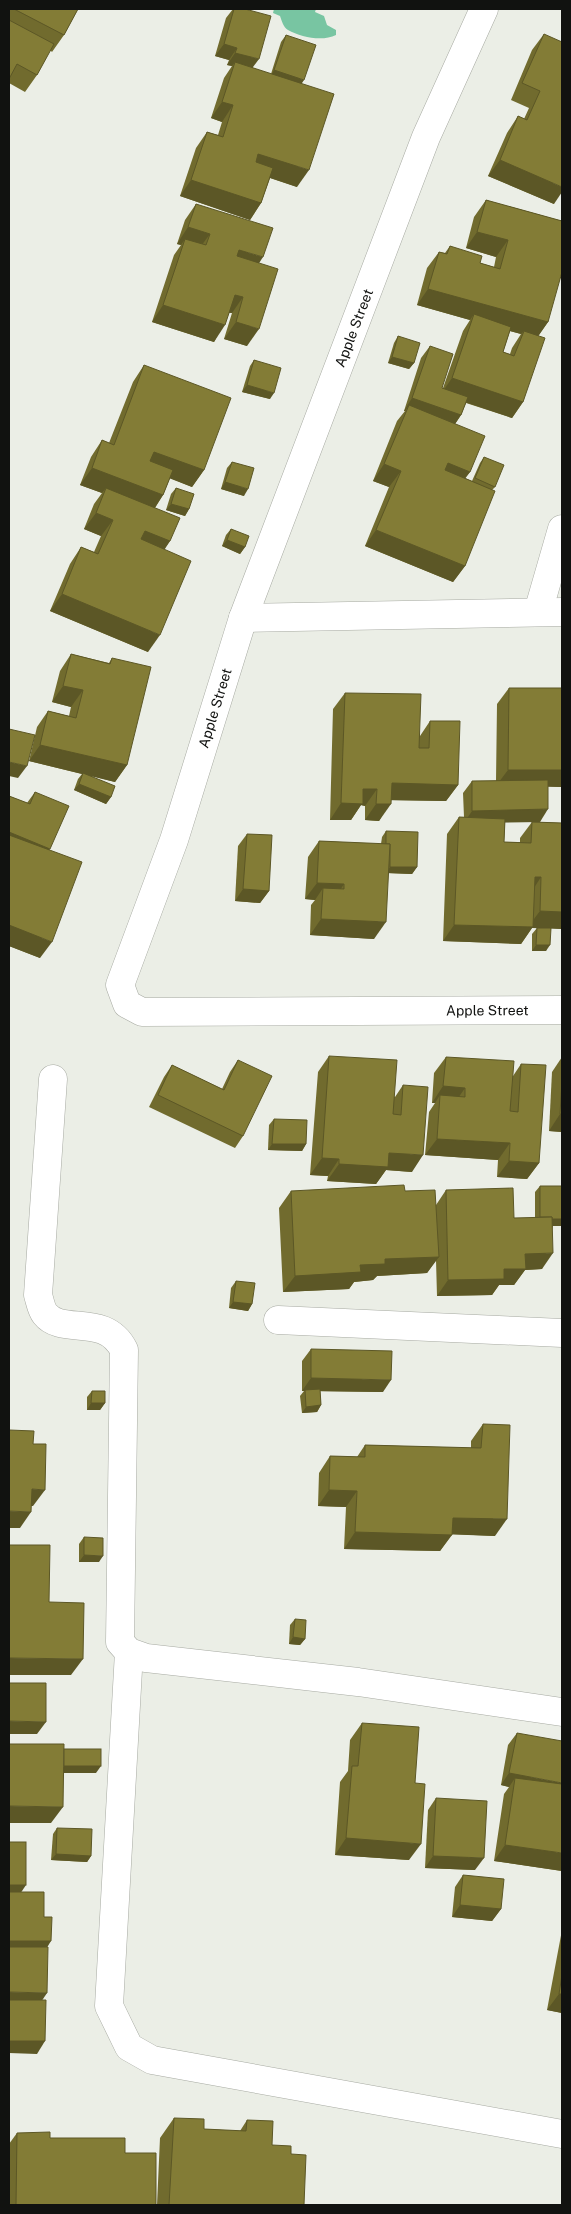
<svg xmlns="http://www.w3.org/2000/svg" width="571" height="2214" viewBox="0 0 571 2214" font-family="'Public Sans',sans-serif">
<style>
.water{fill:#78c5a2}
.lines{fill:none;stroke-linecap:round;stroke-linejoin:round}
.minor-casing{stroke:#a7aaa2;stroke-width:29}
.minor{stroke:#fff;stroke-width:28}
.wall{fill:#716b2e;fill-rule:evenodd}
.shaded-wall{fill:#5c5726}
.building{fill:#837c36;stroke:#5c5726}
.labels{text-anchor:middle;stroke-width:5;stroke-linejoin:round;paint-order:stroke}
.street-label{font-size:14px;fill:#111210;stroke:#fff}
</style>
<rect width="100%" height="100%" fill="#ebeee6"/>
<path class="water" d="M 274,9 L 316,9 L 315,12 L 324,16 L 327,25 L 336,30 L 336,35 C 322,42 301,37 288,30 C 283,27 282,21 280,16 L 273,13 Z"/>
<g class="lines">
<g class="minor-casing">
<g id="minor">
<path id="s1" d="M 484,9 L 426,137 L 243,618 L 174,840 L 120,985 L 127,1004 L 142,1012 L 562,1010"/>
<path d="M 538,612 L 562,529"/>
<path d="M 243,618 L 562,612"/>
<path d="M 53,1079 L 38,1295 C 40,1301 41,1309 45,1314 C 62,1336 105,1312 124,1350 L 120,1642 L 129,1652 L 146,1658 L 358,1682 L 562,1712"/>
<path d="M 278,1320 L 562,1333"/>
<path d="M 129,1652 L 109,2006 L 129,2047 L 152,2060 L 562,2134"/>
</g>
</g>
<use href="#minor" class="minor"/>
</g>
<g class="wall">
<path d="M 9,9 L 78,9 L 64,35 L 52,52 L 50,50 L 37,75 L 25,92 L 9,83 Z"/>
<path d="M 233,9 L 245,9 L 253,68 L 271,74 L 281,42 L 286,35 L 302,84 L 297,187 L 270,178 L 261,203 L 250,220 L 180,196 L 196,148 L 207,132 L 218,135 L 222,122 L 211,118 L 224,78 L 232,66 L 227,65 L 229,60 L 215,56 L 226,18 Z"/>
<path d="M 544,34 L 554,204 L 488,176 L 507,133 L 518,116 L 524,119 L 529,108 L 511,100 L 532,50 Z"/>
<path d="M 486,200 L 562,221 L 548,322 L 538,336 L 523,402 L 512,418 L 466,403 L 461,415 L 455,424 L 470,472 L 465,478 L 472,481 L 480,463 L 484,457 L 495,487 L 492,490 L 465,566 L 453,582 L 365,546 L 389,487 L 373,481 L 397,421 L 405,411 L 404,411 L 421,358 L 430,346 L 442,388 L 443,388 L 463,331 L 470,320 L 417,305 L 427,268 L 439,252 L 445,253 L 450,246 L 480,263 L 494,267 L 496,257 L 466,248 L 474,217 ZM 510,331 L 521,334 L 512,348 L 510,354 L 503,352 Z"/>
<path d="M 196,204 L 259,263 L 247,346 L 224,339 L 232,313 L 229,313 L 214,342 L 152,322 L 174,255 L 181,245 L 177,244 L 185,220 Z"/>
<path d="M 398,336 L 414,363 L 409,369 L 388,363 L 394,343 Z"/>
<path d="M 254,360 L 270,399 L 242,392 L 250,366 Z"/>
<path d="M 144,365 L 204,470 L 192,487 L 170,478 L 163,495 L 155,508 L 170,541 L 164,549 L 148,652 L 50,611 L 70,564 L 81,547 L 94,552 L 101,536 L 84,529 L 94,504 L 102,493 L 80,485 L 91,457 L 102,440 L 109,443 L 133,382 Z"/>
<path d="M 232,462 L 244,496 L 221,489 L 227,468 Z"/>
<path d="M 176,488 L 189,509 L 185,516 L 166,510 L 171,494 Z"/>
<path d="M 231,529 L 245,547 L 240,554 L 222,546 L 226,535 Z"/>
<path d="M 71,654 L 109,663 L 112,658 L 127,765 L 115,782 L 92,776 L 111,797 L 106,804 L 74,790 L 78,779 L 82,774 L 29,761 L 37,727 L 48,711 L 69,716 L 71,707 L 52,702 L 60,671 Z"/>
<path d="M 509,688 L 562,688 L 562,787 L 548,786 L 540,822 L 505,822 L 504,842 L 520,842 L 520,838 L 532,822 L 562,823 L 562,929 L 551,928 L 546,951 L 532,951 L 532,934 L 537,928 L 532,928 L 521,944 L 443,941 L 447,834 L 459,817 L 464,817 L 463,793 L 472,781 L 496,781 L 497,704 Z"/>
<path d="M 345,693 L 420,736 L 430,721 L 458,785 L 446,801 L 391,800 L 379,821 L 365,820 L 365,806 L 361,805 L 351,820 L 330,820 L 333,709 Z"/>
<path d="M 35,792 L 49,850 L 40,958 L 9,946 L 9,796 L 27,803 Z"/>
<path d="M 386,831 L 417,867 L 412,874 L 388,873 L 374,939 L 310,935 L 311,905 L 315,900 L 305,899 L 308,857 L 319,841 L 381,844 L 382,837 Z"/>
<path d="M 247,834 L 269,891 L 260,903 L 235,901 L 238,846 Z"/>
<path d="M 329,1056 L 395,1097 L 403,1085 L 412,1172 L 386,1170 L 376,1184 L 327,1181 L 328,1176 L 310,1175 L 318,1072 Z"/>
<path d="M 446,1057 L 513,1076 L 521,1064 L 539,1163 L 527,1179 L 497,1177 L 498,1160 L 425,1155 L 429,1112 L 435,1103 L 432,1103 L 434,1073 Z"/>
<path d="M 562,1057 L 562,1132 L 549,1131 L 552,1072 Z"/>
<path d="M 238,1060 L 243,1136 L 235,1148 L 149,1107 L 164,1077 L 172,1065 L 222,1089 L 230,1072 Z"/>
<path d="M 274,1119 L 306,1144 L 302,1151 L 268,1150 L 269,1125 Z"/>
<path d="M 540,1186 L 562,1226 L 553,1226 L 542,1269 L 525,1270 L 514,1285 L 499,1285 L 492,1295 L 437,1296 L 436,1260 L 427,1273 L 377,1276 L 373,1280 L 354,1282 L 349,1289 L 283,1292 L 279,1208 L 291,1191 L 405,1191 L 436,1205 L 446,1190 L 514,1218 L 535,1218 L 535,1192 Z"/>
<path d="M 236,1281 L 252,1304 L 248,1311 L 229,1308 L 231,1288 Z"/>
<path d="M 311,1349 L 383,1392 L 320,1391 L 321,1405 L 317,1412 L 302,1413 L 300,1396 L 304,1391 L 302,1391 L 302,1361 Z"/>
<path d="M 92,1391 L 105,1403 L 100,1410 L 87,1410 L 87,1397 Z"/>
<path d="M 483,1424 L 495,1536 L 452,1534 L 440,1551 L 344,1549 L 346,1507 L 318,1506 L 319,1473 L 330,1456 L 357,1457 L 365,1445 L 471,1448 L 471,1441 Z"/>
<path d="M 84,1537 L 99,1562 L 79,1562 L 79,1544 Z"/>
<path d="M 295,1619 L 305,1639 L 300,1645 L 289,1644 L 290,1625 Z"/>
<path d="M 362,1723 L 415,1783 L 409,1860 L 335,1855 L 340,1782 L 348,1771 L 350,1740 Z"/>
<path d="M 517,1733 L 562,1871 L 494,1861 L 504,1794 L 509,1787 L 501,1785 L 508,1745 Z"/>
<path d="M 436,1798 L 475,1870 L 425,1868 L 428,1810 Z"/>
<path d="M 57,1828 L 91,1856 L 87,1862 L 51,1860 L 53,1834 Z"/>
<path d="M 463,1875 L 501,1909 L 492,1921 L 452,1917 L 455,1887 Z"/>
<path d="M 562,1930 L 562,2013 L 547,2010 Z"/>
<path d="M 174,2118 L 204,2129 L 240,2131 L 247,2120 L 272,2145 L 291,2154 L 304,2205 L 157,2205 L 160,2138 Z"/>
<path d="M 17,2133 L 50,2138 L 125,2153 L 156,2205 L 9,2205 L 9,2144 Z"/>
</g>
<g class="shaded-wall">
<path d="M 224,44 L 237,48 L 229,60 L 215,56 Z"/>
<path d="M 235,53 L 259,59 L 250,71 L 235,62 L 232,66 L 227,65 Z"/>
<path d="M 274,70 L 304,80 L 300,86 L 270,77 Z"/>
<path d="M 222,102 L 233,105 L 222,122 L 211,118 Z"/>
<path d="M 258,154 L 309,170 L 297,187 L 247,170 Z"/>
<path d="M 500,160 L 562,187 L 562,192 L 554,204 L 488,176 Z"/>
<path d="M 191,180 L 261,203 L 250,220 L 180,196 Z"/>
<path d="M 188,227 L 210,234 L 198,250 L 185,239 L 181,245 L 177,244 Z"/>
<path d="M 477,232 L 508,240 L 496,257 L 466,248 Z"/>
<path d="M 239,250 L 263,257 L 252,274 L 228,266 Z"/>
<path d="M 428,289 L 548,322 L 537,338 L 524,331 L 521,334 L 472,321 L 474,314 L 470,320 L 417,305 Z"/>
<path d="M 235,295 L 243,297 L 232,313 L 223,311 Z"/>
<path d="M 163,305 L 225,325 L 214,342 L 152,322 Z"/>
<path d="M 236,322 L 259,329 L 247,346 L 224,339 Z"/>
<path d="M 392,357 L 414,363 L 409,369 L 388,363 Z"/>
<path d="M 452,378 L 523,402 L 512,418 L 441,394 Z"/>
<path d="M 247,385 L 274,393 L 270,399 L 242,392 Z"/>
<path d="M 412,398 L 461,415 L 453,427 L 409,405 L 405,411 L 404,411 Z"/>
<path d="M 154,452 L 204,470 L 192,487 L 143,468 Z"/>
<path d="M 448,463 L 470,472 L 458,488 L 436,480 Z"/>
<path d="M 384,464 L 401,471 L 389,487 L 373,481 Z"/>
<path d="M 92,468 L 163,495 L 152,512 L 106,488 L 102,493 L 80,485 Z"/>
<path d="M 225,482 L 248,489 L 244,496 L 221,489 Z"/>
<path d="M 171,504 L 189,509 L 185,516 L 166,510 Z"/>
<path d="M 96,513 L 113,520 L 101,536 L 84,529 Z"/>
<path d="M 376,530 L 465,566 L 453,582 L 365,546 Z"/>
<path d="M 145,531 L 170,541 L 159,558 L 134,547 Z"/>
<path d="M 227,540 L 245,547 L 240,554 L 222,546 Z"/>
<path d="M 62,594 L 160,635 L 148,652 L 50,611 Z"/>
<path d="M 63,686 L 83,690 L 71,707 L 52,702 Z"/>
<path d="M 40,745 L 127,765 L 115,782 L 29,761 Z"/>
<path d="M 9,762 L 27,766 L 18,778 L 9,776 Z"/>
<path d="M 508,770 L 562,770 L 562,787 L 496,786 Z"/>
<path d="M 392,783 L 458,785 L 446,801 L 380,800 Z"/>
<path d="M 79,784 L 111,797 L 106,804 L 74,790 Z"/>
<path d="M 363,789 L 377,789 L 365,806 L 361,805 L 351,820 L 330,820 L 341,803 Z"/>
<path d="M 376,804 L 391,804 L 379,821 L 365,820 Z"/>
<path d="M 548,809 L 540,822 L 464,823 L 472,811 Z"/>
<path d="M 9,832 L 50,849 L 39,866 L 9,853 Z"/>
<path d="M 390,867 L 417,867 L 412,874 L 386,873 Z"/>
<path d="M 535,877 L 541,877 L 530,894 Z"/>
<path d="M 317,883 L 344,884 L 333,901 L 323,888 L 315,900 L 305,899 Z"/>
<path d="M 243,889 L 269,891 L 260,903 L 235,901 Z"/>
<path d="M 540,911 L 562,912 L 562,929 L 532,928 L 521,944 L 443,941 L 454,925 L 528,927 Z"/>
<path d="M 321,919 L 386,922 L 374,939 L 310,935 Z"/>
<path d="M 9,925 L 52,942 L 40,958 L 9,946 Z"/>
<path d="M 536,945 L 550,945 L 546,951 L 532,951 Z"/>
<path d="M 443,1086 L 465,1088 L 454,1104 L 440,1095 L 435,1103 L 432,1103 Z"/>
<path d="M 560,1114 L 562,1114 L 562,1132 L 549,1131 Z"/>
<path d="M 437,1139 L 510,1143 L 498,1160 L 425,1155 Z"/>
<path d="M 272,1144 L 306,1144 L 302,1151 L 268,1150 Z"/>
<path d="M 389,1153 L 423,1155 L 412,1172 L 386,1170 L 376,1184 L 327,1181 L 339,1164 Z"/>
<path d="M 322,1158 L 339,1159 L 328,1176 L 310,1175 Z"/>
<path d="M 509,1161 L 539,1163 L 527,1179 L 497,1177 Z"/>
<path d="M 540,1219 L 562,1219 L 562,1226 L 535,1226 Z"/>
<path d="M 553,1253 L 542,1269 L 525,1270 L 514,1285 L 499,1285 L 492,1295 L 437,1296 L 448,1280 L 504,1269 L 525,1254 Z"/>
<path d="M 439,1257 L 427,1273 L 377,1276 L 373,1280 L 354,1282 L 349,1289 L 283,1292 L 295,1276 L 360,1265 L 385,1259 Z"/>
<path d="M 233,1302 L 252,1304 L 248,1311 L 229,1308 Z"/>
<path d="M 311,1378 L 391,1380 L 383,1392 L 302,1391 Z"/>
<path d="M 91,1403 L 105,1403 L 100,1410 L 87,1410 Z"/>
<path d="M 321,1405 L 317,1412 L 302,1413 L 306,1407 Z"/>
<path d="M 32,1489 L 45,1490 L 33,1506 L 20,1506 Z"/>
<path d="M 329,1490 L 357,1491 L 346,1507 L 318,1506 Z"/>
<path d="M 9,1511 L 31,1512 L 20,1528 L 9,1528 Z"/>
<path d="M 453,1518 L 507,1519 L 495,1536 L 441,1534 Z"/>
<path d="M 355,1532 L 452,1535 L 440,1551 L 344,1549 Z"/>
<path d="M 84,1555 L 103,1556 L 99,1562 L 79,1562 Z"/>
<path d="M 293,1637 L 305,1639 L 300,1645 L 289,1644 Z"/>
<path d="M 9,1658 L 83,1659 L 71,1675 L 9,1675 Z"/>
<path d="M 9,1721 L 46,1722 L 37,1734 L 9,1734 Z"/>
<path d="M 64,1766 L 101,1766 L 96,1773 L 59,1773 Z"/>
<path d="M 509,1773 L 562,1783 L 562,1796 L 515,1778 L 509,1787 L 501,1785 Z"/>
<path d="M 9,1806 L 63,1807 L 51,1823 L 9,1823 Z"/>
<path d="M 346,1838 L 421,1844 L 409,1860 L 335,1855 Z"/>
<path d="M 505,1845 L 562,1853 L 562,1871 L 494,1861 Z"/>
<path d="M 56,1854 L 91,1856 L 87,1862 L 51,1860 Z"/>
<path d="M 433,1856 L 484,1858 L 475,1870 L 425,1868 Z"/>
<path d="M 9,1885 L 26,1885 L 18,1897 L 9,1897 Z"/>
<path d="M 460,1905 L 501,1909 L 492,1921 L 452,1917 Z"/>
<path d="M 9,1941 L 51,1941 L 43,1954 L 9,1953 Z"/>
<path d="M 9,1992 L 47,1993 L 39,2005 L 9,2004 Z"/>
<path d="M 559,1994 L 562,1994 L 562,2013 L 547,2010 Z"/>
<path d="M 9,2041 L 45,2041 L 37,2054 L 9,2053 Z"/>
</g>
<g class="building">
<path d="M 14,9 L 78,9 L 64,35 Z"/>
<path d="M 234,9 L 245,9 L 271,16 L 259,59 L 235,53 L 237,48 L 224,44 Z"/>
<path d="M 9,20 L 54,44 L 37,75 L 17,64 L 9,79 Z"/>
<path d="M 544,34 L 562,42 L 562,187 L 500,160 L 518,116 L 527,120 L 540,91 L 522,83 Z"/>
<path d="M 286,35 L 316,45 L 304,80 L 274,70 Z"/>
<path d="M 235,62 L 334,94 L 309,170 L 258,154 L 256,162 L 273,168 L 261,203 L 191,180 L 207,132 L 223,137 L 233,105 L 222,102 Z"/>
<path d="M 486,200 L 562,221 L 562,272 L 548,322 L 428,289 L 439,252 L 447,254 L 450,246 L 482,256 L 480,263 L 500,269 L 508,240 L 477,232 Z"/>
<path d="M 196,204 L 273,228 L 263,257 L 239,250 L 237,256 L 278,269 L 259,329 L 236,322 L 243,297 L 235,295 L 225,325 L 163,305 L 185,239 L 206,245 L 210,234 L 188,227 Z"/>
<path d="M 474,314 L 511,327 L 503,352 L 514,356 L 524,331 L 545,338 L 523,402 L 452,378 Z"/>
<path d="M 398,336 L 420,343 L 414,363 L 392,357 Z"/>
<path d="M 430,346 L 453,354 L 442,388 L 468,397 L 461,415 L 412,398 Z"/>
<path d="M 254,360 L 281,368 L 274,393 L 247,385 Z"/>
<path d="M 144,365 L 231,398 L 204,470 L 154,452 L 150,461 L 173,470 L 163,495 L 92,468 L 102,440 L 114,445 Z"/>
<path d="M 409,405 L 485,436 L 470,472 L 448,463 L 445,470 L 495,491 L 465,566 L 376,530 L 401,471 L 384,464 Z"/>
<path d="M 484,457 L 504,465 L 495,487 L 475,478 Z"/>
<path d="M 232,462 L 254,468 L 248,489 L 225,482 Z"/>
<path d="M 106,488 L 180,518 L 170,541 L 145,531 L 141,539 L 191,561 L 160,635 L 62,594 L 81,547 L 98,554 L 113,520 L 96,513 Z"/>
<path d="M 176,488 L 194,494 L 189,509 L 171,504 Z"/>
<path d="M 231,529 L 249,536 L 245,547 L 227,540 Z"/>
<path d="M 71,654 L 110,664 L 112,658 L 151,667 L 127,765 L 40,745 L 48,711 L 76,718 L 83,690 L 63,686 Z"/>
<path d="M 509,688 L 562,688 L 562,770 L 508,770 Z"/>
<path d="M 345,693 L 421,694 L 419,748 L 429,748 L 430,721 L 460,721 L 458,785 L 392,783 L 391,804 L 376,804 L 377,789 L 363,789 L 363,804 L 341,803 Z"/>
<path d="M 9,729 L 35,735 L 27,766 L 9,762 Z"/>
<path d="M 83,773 L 115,786 L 111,797 L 79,784 Z"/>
<path d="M 548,780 L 548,809 L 472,811 L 472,781 Z"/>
<path d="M 35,792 L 69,806 L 50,849 L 9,832 L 9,796 L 30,804 Z"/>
<path d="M 459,817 L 505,819 L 504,842 L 531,843 L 532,822 L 562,823 L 562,912 L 540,911 L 541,877 L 535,877 L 533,927 L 454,925 Z"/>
<path d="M 386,831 L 418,832 L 417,867 L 390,867 L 390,844 L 386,844 Z"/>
<path d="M 247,834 L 272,835 L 269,891 L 243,889 Z"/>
<path d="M 9,835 L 82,862 L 52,942 L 9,925 Z"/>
<path d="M 319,841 L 390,844 L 386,922 L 321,919 L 323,888 L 344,889 L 344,884 L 317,883 Z"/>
<path d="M 537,928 L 551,928 L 550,945 L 536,945 Z"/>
<path d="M 329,1056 L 397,1060 L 393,1114 L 401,1115 L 403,1085 L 428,1087 L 423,1155 L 389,1153 L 388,1167 L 339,1164 L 339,1159 L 322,1158 Z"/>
<path d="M 446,1057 L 514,1061 L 510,1111 L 518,1112 L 521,1064 L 546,1065 L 539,1163 L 509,1161 L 510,1143 L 437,1139 L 440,1095 L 465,1097 L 465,1088 L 443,1086 Z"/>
<path d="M 238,1060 L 272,1076 L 243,1136 L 158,1095 L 172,1065 L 224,1090 Z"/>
<path d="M 562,1081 L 562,1114 L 560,1114 Z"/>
<path d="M 274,1119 L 307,1120 L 306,1144 L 272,1144 Z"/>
<path d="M 404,1185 L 405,1191 L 435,1190 L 439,1257 L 385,1259 L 385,1264 L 360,1265 L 361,1272 L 295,1276 L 291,1191 Z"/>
<path d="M 540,1186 L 562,1186 L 562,1219 L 552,1219 L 552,1217 L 540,1217 Z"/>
<path d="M 513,1188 L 514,1218 L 552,1217 L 553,1253 L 525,1254 L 526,1269 L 504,1269 L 504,1279 L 448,1280 L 446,1190 Z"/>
<path d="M 236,1281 L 255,1283 L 252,1304 L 233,1302 Z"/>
<path d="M 311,1349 L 392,1351 L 391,1380 L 311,1378 Z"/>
<path d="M 320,1389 L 321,1405 L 306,1407 L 305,1390 Z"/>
<path d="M 92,1391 L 105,1391 L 105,1403 L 91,1403 Z"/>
<path d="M 483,1424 L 510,1425 L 507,1519 L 453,1518 L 452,1535 L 355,1532 L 357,1491 L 329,1490 L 330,1456 L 365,1457 L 365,1445 L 481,1448 Z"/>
<path d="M 9,1430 L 34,1431 L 33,1444 L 46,1444 L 45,1490 L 32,1489 L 31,1512 L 9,1511 Z"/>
<path d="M 84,1537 L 103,1538 L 103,1556 L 84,1555 Z"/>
<path d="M 9,1545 L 50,1545 L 49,1602 L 84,1603 L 83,1659 L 9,1658 Z"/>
<path d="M 295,1619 L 306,1620 L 305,1639 L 293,1637 Z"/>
<path d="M 9,1683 L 46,1683 L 46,1722 L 9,1721 Z"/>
<path d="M 362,1723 L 419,1727 L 415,1783 L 425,1784 L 421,1844 L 346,1838 L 352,1766 L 358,1766 Z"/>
<path d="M 517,1733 L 562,1741 L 562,1783 L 509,1773 Z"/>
<path d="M 9,1744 L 64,1744 L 63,1807 L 9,1806 Z"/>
<rect x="64" y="1749" width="37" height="17"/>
<path d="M 515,1778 L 562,1784 L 562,1853 L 505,1845 Z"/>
<path d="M 436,1798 L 487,1801 L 484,1858 L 433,1856 Z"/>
<path d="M 57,1828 L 92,1829 L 91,1856 L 56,1854 Z"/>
<rect x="9" y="1842" width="17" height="43"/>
<path d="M 463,1875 L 504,1879 L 501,1909 L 460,1905 Z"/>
<path d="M 9,1892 L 44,1892 L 44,1917 L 52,1917 L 51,1941 L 9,1941 Z"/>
<path d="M 9,1947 L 48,1947 L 47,1993 L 9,1992 Z"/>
<path d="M 562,1975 L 562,1994 L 559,1994 Z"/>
<path d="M 9,2000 L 46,2000 L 45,2041 L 9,2041 Z"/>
<path d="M 174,2118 L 204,2119 L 204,2129 L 246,2131 L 247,2120 L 273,2121 L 272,2145 L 291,2146 L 291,2154 L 306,2155 L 304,2205 L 169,2205 Z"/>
<path d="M 50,2132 L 50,2138 L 125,2138 L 125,2153 L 156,2153 L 156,2205 L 16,2205 L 17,2133 Z"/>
</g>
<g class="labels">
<g class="street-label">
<text transform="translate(354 328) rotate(-69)" y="5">Apple Street</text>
<text transform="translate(215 708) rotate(-73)" y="5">Apple Street</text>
<text dy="5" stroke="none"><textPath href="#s1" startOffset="1425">Apple Street</textPath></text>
</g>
</g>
<rect width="571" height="2214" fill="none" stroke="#111210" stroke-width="20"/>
</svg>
